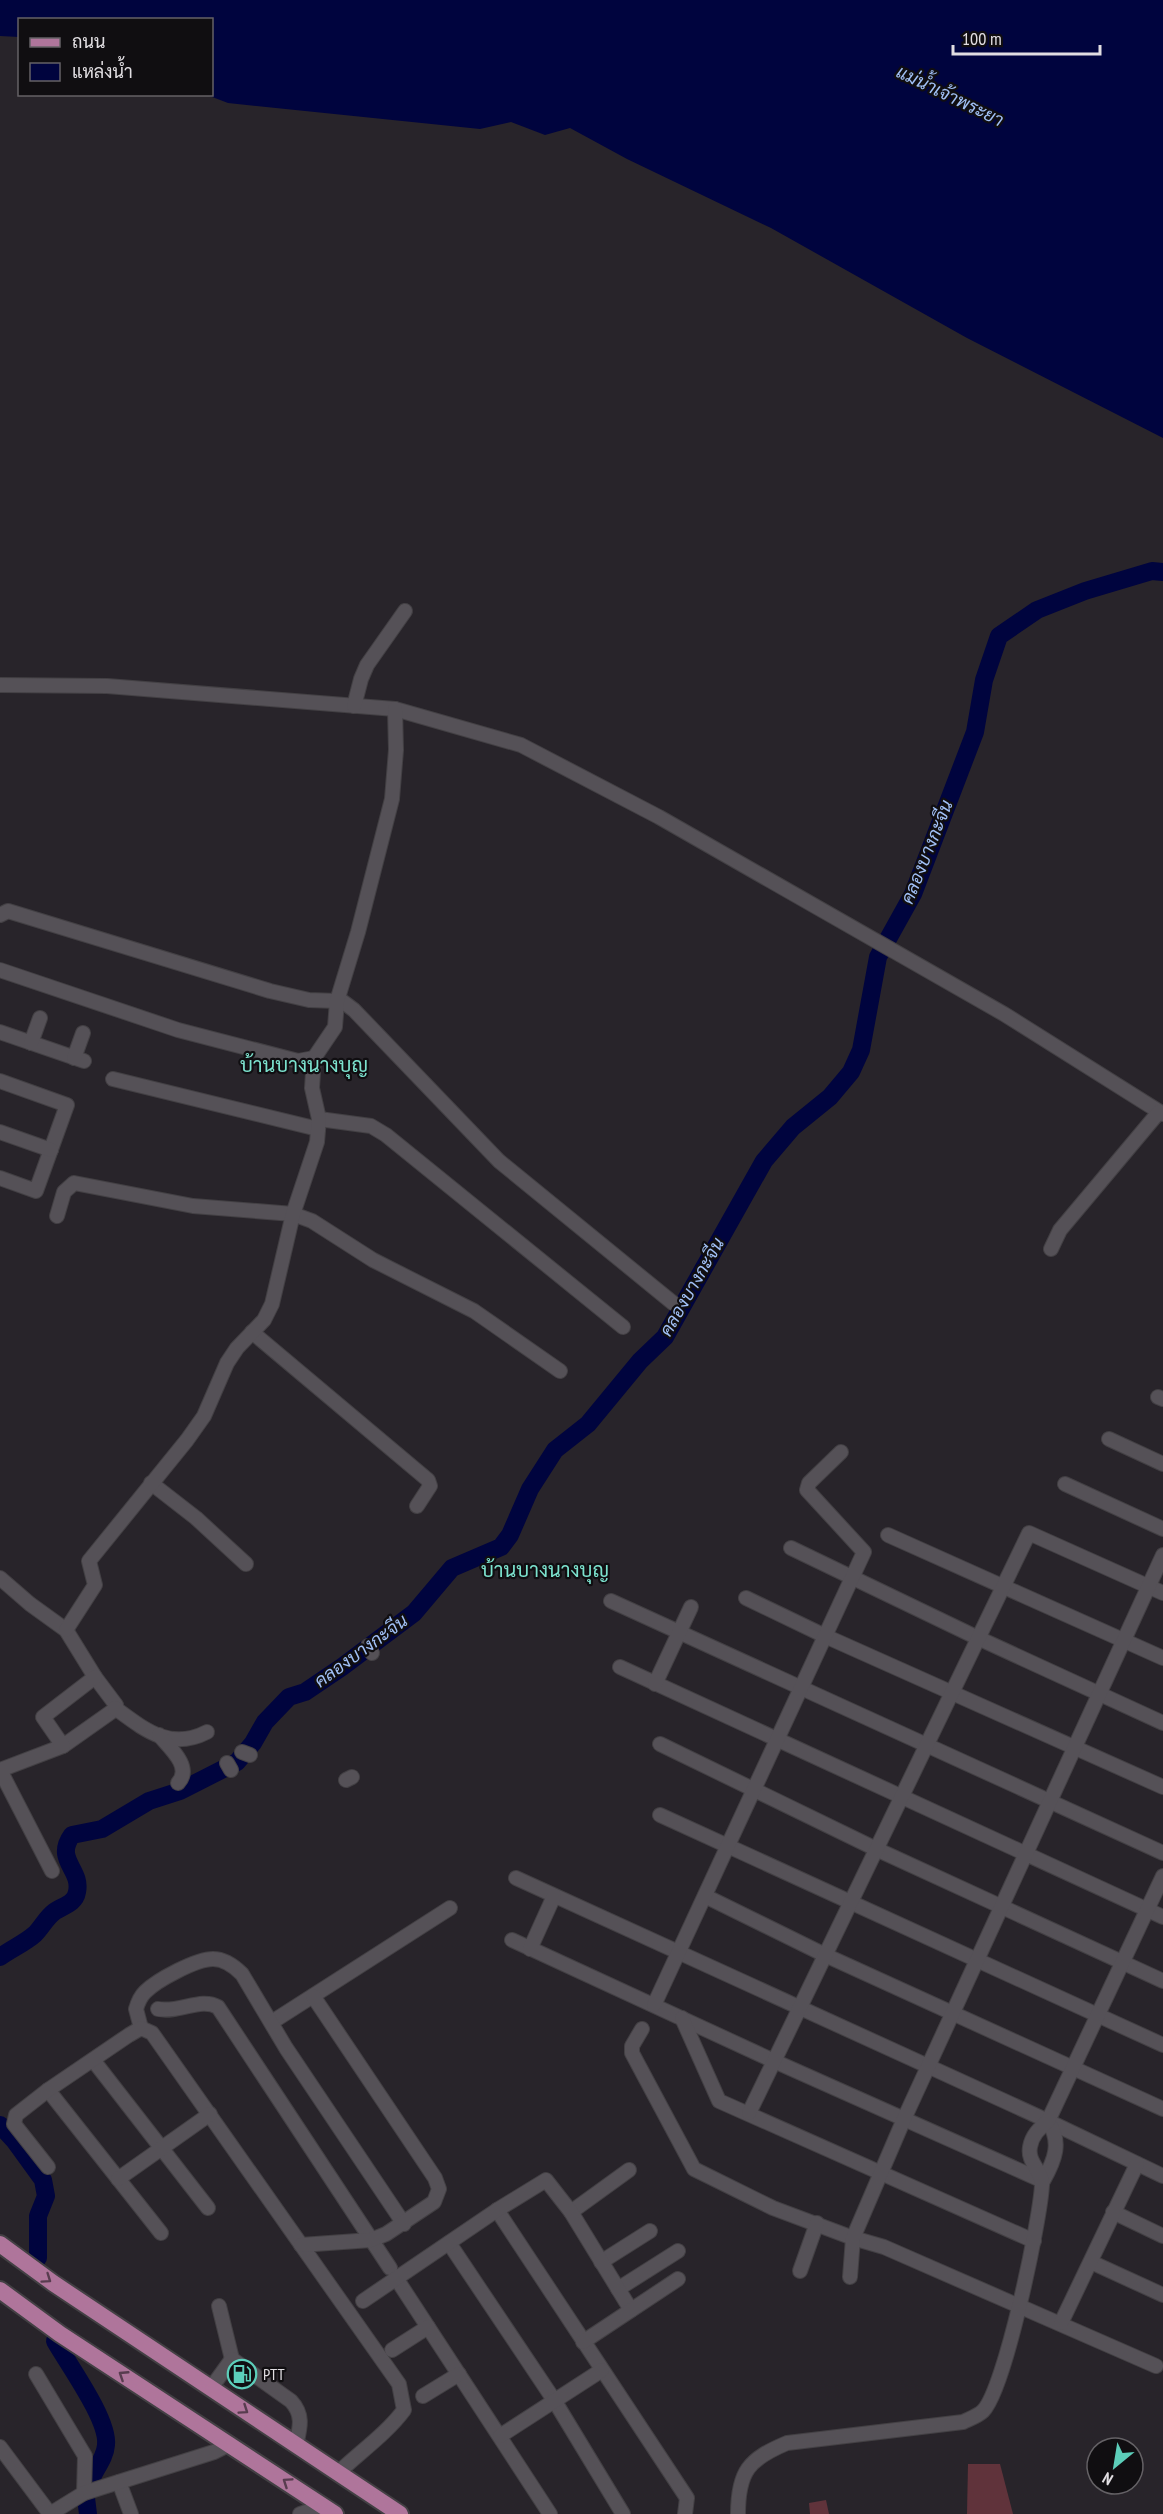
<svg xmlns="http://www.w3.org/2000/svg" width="1163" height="2514" viewBox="0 0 1163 2514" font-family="'PT Sans Narrow',Sarabun,sans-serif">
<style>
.green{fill:#60333b}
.water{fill:#00043e}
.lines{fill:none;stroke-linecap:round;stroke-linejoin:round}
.river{stroke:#00043e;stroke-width:18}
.minor-casing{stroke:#434044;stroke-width:16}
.major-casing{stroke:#434044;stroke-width:20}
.minor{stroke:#555157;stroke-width:14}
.major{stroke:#af759b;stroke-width:16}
.oneway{stroke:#583c4f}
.labels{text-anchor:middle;stroke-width:4.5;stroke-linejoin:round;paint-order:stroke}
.poi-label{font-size:16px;fill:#e1dee2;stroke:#100e11;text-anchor:start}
.water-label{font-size:18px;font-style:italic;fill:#a1c0f6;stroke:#100e11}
.quarter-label{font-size:20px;fill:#7ce2ce;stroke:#100e11}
</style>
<rect width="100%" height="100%" fill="#28242a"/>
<g class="green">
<path d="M 968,2464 L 1000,2464 L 1013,2514 L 967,2514 Z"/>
<path d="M 826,2500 L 829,2514 L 810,2514 L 809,2503 Z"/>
</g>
<path class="water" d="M 0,0 L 1163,0 L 1163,438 L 967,338 L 771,228 L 627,159 L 570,128 L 545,135 L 511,122 L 480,129 L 228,103 L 207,95 L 212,94 L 212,20 L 20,20 L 19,37 L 0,36 Z"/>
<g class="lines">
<g class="river">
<path d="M 0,1957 C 11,1949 25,1943 35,1934 C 42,1927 46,1918 54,1912 C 62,1906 75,1904 77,1892 C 82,1869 54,1860 72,1835 L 102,1829 L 149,1801 L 180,1791 L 237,1762 L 253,1743 L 265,1722 L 289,1697 L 305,1692 L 342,1667 L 414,1613 L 452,1568 L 501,1547 L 510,1535 L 530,1489 L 555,1450 L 588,1424 L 640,1361 L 665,1337 L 764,1161 L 793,1127 L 830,1097 L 851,1072 L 861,1050 L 878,957 L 913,894 L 975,732 L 984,680 L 999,636 L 1037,610 L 1085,591 L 1152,571 L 1163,572"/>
<path d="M 0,2125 L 14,2140 L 43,2180 L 46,2196 L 38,2216 L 38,2258"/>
<path d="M 55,2341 C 68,2364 109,2420 106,2445 C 105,2460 92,2472 88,2487"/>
<path d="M 86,2498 L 88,2514"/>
</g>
<g class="minor-casing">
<g id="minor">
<path d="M 0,685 L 107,686 L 395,709 L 521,745 L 659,817 L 1004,1014 L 1163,1114"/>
<path d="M 354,706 L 361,679 L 367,665 L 405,611"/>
<path d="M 0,915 L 8,911 L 270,991 L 309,1000 L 337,1001"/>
<path d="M 0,970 L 178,1030 L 298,1061 L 314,1058"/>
<path d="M 338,998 L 354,1010 L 499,1161 L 673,1303"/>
<path d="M 0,1032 L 84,1061"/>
<path d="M 31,1043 L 40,1018"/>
<path d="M 74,1058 L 83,1033"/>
<path d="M 113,1079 L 318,1129"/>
<path d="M 0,1081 L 67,1105 L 36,1191 L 0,1178"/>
<path d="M 319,1119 L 371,1126 L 386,1135 L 623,1327"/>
<path d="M 0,1132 L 51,1150"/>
<path d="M 57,1216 L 64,1192 L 74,1183 L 193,1206 L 293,1214 L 312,1221 L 373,1260 L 474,1311 L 560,1371"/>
<path d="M 1051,1249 L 1060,1230 L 1159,1112"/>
<path d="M 252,1332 L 428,1480 L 430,1486 L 417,1506"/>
<path d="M 1158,1397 L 1163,1399"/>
<path d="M 1109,1439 L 1163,1464"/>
<path d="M 151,1483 L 196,1518 L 246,1564"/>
<path d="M 1065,1484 L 1163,1529"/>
<path d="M 888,1535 L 1163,1658"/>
<path d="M 791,1548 L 978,1638 L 1163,1723"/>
<path d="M 0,1578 L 30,1604 L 66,1630 L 95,1677 L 116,1705 L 114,1710 L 63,1746 L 0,1770 L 52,1871"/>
<path d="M 746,1598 L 825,1636 L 1163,1787"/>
<path d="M 611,1601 L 1163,1853"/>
<path d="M 66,1630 L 95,1585 L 89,1561 L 187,1440 L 204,1416 L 227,1363 L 237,1348 L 264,1320 L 272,1304 L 293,1214 L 317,1142 L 319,1119 L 312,1088 L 314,1058 L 335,1027 L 337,1001 L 358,932 L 392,799 L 396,750 L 395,709"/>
<path d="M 368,1646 L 372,1653"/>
<path d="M 620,1667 L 1163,1917"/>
<path d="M 655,1684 L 691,1607"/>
<path d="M 115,1708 C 145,1730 170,1751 207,1732"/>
<path d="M 159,1735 C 169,1747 193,1767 178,1783"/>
<path d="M 660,1744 L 876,1849 L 1163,1981"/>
<path d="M 63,1746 L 43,1717 L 95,1677"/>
<path d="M 242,1752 L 250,1755"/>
<path d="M 227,1763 L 231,1770"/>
<path d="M 346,1780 L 352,1777"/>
<path d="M 660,1815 L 1163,2045"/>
<path d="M 516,1878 L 1048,2121 L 1163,2176"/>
<path d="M 705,1896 L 825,1955 L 1163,2109"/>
<path d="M 512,1940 L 774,2061 L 1043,2181 C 1055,2160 1062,2142 1048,2121"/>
<path d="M 530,1949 L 554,1896"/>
<path d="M 654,2005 L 864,1552 L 807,1490 L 809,1483 L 841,1452"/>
<path d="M 158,2009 C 180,2013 201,1997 218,2007 L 390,2268"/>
<path d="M 682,2018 L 719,2101 L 1034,2241"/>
<path d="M 272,2022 L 450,1908"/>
<path d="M 141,2028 L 136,2009 C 138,2002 140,1997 145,1992 C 157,1980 196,1959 213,1959 C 225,1959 234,1966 242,1974 L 286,2048 L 404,2224"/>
<path d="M 642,2029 L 632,2046 L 632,2053 L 694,2169 L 773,2208 L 853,2238 L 884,2247 L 1156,2366"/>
<path d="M 93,2060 L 208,2208"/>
<path d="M 48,2090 L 161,2233"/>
<path d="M 749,2113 L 1029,1533 L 1163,1593"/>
<path d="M 48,2167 L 14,2124 L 16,2115 L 48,2090 L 129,2035 L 141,2028 L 152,2033 L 399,2384 L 404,2410 C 386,2434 360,2452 338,2473"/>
<path d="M 118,2179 L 210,2114"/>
<path d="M 497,2210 L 687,2498 L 685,2514"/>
<path d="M 571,2212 L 629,2170"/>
<path d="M 1113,2212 L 1163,2236"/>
<path d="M 449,2243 L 554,2400 L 623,2514"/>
<path d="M 301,2245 L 371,2240 L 386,2234 L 434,2202 L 439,2189 L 435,2178 L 313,1996"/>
<path d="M 601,2262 L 650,2231"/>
<path d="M 1091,2262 L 1163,2295"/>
<path d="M 800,2271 L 817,2223"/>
<path d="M 850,2277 L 853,2238 L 904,2119 L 1163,1555"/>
<path d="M 396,2278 L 550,2514"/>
<path d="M 618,2289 L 678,2251"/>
<path d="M 363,2301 L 497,2210 L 546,2180 L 571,2212 L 631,2310"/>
<path d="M 219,2306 L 232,2359"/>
<path d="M 1061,2323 L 1137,2164"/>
<path d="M 583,2342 L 678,2279"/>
<path d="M 392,2350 L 428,2327"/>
<path d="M 36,2374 L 85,2456 L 84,2493"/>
<path d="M 211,2388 L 232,2359 L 291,2401 C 304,2415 300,2428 296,2445"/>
<path d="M 423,2396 L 459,2374"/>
<path d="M 500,2436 L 602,2370"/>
<path d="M 0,2447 L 50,2514"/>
<path d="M 119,2482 L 131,2514"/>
<path d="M 50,2514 L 84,2493 L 214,2452 L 230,2444"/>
<path d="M 300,2514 L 323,2506"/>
<path d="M 738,2514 C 738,2471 749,2459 787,2443 L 963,2422 C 969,2419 978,2416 983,2411 C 1005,2389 1040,2221 1042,2185 C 1043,2171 1027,2163 1030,2147 C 1032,2135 1039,2129 1048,2121 L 1163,1876"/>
</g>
</g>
<g class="major-casing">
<g id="major">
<path d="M 0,2244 L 53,2283 L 400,2514"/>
<path d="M 0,2290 L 60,2334 L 335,2514"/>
</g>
</g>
<use href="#minor" class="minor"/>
<use href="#major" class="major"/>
</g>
<defs><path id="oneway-chevron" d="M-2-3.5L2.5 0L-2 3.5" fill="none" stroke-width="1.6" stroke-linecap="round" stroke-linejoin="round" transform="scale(1.5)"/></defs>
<g class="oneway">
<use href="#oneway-chevron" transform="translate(47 2279) rotate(35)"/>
<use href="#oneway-chevron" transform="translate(123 2375) rotate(-147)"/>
<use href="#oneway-chevron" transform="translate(244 2410) rotate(34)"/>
<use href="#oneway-chevron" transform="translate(287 2482) rotate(-146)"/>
</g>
<defs>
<g id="fuel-ring" transform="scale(1.5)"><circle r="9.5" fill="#100e11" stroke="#5cceba" stroke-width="1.5"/><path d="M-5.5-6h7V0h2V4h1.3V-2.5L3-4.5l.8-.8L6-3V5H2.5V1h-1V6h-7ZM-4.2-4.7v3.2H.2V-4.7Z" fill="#5cceba"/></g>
</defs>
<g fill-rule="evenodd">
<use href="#fuel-ring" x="242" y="2374"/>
</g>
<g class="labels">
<g class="poi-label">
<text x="263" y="2380">PTT</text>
</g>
<g class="water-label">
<text transform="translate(950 96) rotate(26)" y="6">แม่น้ำเจ้าพระยา</text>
<text transform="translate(927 852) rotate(-68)" y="6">คลองบางกะจีน</text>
<text transform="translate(692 1287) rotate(-60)" y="6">คลองบางกะจีน</text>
<text transform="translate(361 1651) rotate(-36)" y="6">คลองบางกะจีน</text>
</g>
<g class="quarter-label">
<text x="304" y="1072">บ้านบางนางบุญ</text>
<text x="545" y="1577">บ้านบางนางบุญ</text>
</g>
</g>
<rect x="18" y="18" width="195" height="78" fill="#100e11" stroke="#646165" stroke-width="1.5"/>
<rect x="30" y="38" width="30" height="9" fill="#af759b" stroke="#646165" stroke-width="1.5"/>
<text x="72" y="48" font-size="18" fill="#e1dee2">ถนน</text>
<rect x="30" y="63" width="30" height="18" fill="#00043e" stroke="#646165" stroke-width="1.5"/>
<text x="72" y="78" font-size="18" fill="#e1dee2">แหล่งน้ำ</text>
<g transform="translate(1115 2466) rotate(210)"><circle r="28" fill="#100e11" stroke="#646165" stroke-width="1.5"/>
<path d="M0-4.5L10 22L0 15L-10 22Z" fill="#5cceba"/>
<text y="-9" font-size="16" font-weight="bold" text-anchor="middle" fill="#e1dee2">N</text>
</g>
<path d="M953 45v9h147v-9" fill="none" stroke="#e1dee2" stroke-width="3"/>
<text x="962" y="45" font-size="18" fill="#e1dee2" stroke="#100e11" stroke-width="4.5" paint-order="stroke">100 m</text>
</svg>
